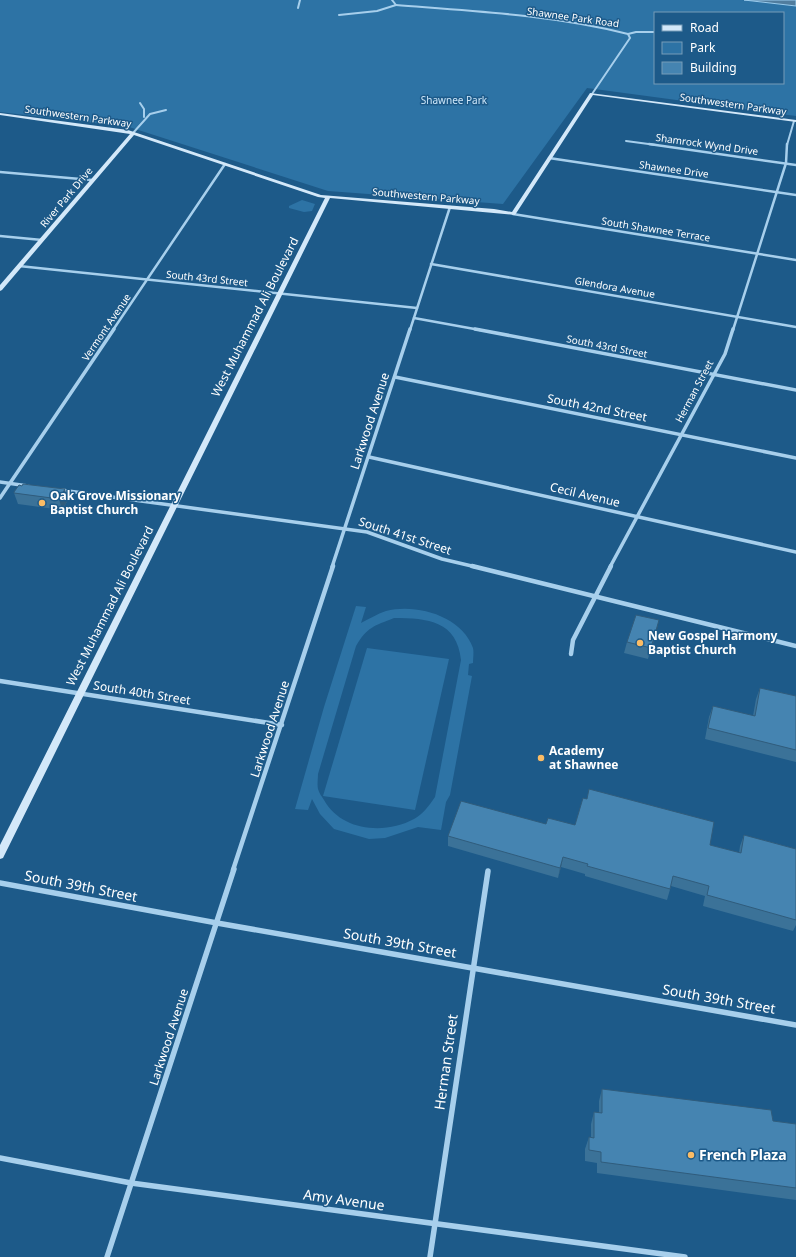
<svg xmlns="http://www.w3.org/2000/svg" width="796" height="1257" viewBox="0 0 796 1257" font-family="'Noto Sans',sans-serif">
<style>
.green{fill:#2d73a5;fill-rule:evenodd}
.water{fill:#517d9e;stroke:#9acced}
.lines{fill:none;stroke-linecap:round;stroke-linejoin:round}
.street-far4{stroke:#a7cfec;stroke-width:2}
.street-far3{stroke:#a7cfec;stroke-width:2.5}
.street-far2{stroke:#a7cfec;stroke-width:3.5}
.street-far1{stroke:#a7cfec;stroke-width:4.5}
.street{stroke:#a7cfec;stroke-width:5.5}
.secondary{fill:#d3e8f9;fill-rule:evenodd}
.wall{fill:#3b7298}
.shaded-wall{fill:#305c7c}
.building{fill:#4584b1;stroke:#305c7c}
.poi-dot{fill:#fbbc65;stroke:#1d5a89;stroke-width:1.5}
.labels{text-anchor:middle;stroke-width:3;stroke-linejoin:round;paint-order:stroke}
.far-street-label{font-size:10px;fill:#fff;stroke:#1d5a89}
.far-park-label{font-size:10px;fill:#cce6f9;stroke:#1d5a89}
.street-label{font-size:12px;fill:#fff;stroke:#1d5a89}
.poi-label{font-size:12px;font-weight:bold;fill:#fff;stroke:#1d5a89;text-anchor:start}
.near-street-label{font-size:14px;fill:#fff;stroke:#1d5a89}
.near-poi-label{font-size:14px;font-weight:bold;fill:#fff;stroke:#1d5a89;text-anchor:start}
</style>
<rect width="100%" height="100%" fill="#1d5a89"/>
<g class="green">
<path d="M 0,0 L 742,0 L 796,6 L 796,116 L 587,88 L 503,204 L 328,191 L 129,127 L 0,112 ZM 655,13 L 783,13 L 783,83 L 655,83 Z"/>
<path d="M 302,200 L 315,204 L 312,211 L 304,212 L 289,208 L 289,206 Z"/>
<path d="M 356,606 L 366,607 L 361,623 C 369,619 377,614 386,611 C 416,603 462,616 473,648 C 474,652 473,659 473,663 L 469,664 L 468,675 L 472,676 L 450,795 L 446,802 L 441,830 L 418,827 L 385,838 L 369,839 L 334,829 L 320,814 L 312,799 L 308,810 L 295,809 L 324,707 ZM 394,618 C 428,618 457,621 461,660 L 435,797 C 429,806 423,814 414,819 C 385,835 341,831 324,800 C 322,797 319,793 318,789 C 317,785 318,778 318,774 L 356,646 C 367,627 374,626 394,618 Z"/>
<path d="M 367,648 L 449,659 L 415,810 L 323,796 Z"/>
</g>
<path class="water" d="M 744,0 L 796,0 L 796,6 Z"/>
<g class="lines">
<g class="street-far4">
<path d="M 396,5 C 473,11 553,15 628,34 L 630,38 L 592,94"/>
<path d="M 298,8 L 300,0"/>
<path d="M 339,15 L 377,11 L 396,5 L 392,0"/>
<path d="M 783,21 L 783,23"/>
<path d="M 628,34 L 636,32 L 655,32"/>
<path d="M 140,103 L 144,109 L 144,117"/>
<path d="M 133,133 L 150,114 L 166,110"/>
<path d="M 626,141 L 656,145"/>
<path d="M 787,145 L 794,121"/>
</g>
<g class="street-far3">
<path d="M 649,144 L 796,165"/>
<path d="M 549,158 L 796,195"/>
<path d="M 0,172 L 92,180"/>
<path d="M 513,214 L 796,260"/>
<path d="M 0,236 L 42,240"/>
<path d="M 431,264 L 796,327"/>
<path d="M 19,266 L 417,308"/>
<path d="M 414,318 L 480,330"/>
<path d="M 113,330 L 225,164"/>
<path d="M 410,330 L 450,207"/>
<path d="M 733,330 L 786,163 L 787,144"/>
</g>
<g class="street-far2">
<path d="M 475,329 L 796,390"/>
<path d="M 395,377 L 796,458"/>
<path d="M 369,457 L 796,552"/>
<path d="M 0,482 L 28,486"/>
<path d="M 61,490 L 367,532 L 442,559 L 476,567"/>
<path d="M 0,498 L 114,329"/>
<path d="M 332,567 L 410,329"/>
<path d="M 610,567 L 725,354 L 733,329"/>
</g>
<g class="street-far1">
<path d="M 472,566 L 796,646"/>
<path d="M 571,654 L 573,640 L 611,566"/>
<path d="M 0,681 L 282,725"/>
<path d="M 233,870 L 333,566"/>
</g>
<g class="street">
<path d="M 0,883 L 217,923 L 796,1025"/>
<path d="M 0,1158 L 131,1183 L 685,1257"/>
<path d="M 107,1257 L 234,869"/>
<path d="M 430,1257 L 488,871"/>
</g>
<path class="secondary" d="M 590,93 L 796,120 L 796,122 L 593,95 L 515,215 L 330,198 L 3,858 L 0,859 L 0,845 L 325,198 L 318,197 L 134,135 L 2,290 L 0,291 L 0,285 L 130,134 L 0,115 L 0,113 L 128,130 L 321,195 L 494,209 L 512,212 Z"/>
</g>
<g class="wall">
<path d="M 14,493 L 68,500 L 62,510 L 18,504 Z"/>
<path d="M 657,631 L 648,659 L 624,653 L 627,642 Z"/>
<path d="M 760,688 L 796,696 L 796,762 L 705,739 L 709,717 L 713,706 L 753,716 L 756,699 Z"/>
<path d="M 546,824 L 575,825 L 710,845 L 739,853 L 740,846 L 744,835 L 796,849 L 796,925 L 793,931 L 703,906 L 705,896 L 671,886 L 667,900 L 585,876 L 585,874 L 561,867 L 558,878 L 448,846 L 448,836 Z"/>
<path d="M 602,1089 L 773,1121 L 796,1124 L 796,1200 L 597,1173 L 597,1163 L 585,1161 L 585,1149 L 589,1137 L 591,1137 L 591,1124 L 594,1112 L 599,1113 L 599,1101 Z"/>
</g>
<g class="shaded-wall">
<path d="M 65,489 L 68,500 L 62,510 L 59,499 Z"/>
<path d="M 659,620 L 657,631 L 648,659 L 651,648 Z"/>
<path d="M 563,857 L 561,867 L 558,878 L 560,868 Z"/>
</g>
<g class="building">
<path d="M 23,484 L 65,489 L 59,499 L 14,493 L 14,492 L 19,485 L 22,486 Z"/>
<path d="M 636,615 L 659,620 L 651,648 L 627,642 Z"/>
<path d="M 760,688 L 796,696 L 796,750 L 708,728 L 713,706 L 755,716 Z"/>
<path d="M 589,789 L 714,822 L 710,845 L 741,853 L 744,835 L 796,849 L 796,920 L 707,895 L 709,886 L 673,876 L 670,889 L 587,866 L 588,864 L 563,857 L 560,868 L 448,836 L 461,801 L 546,824 L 548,818 L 575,825 L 583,798 L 587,799 Z"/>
<path d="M 602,1089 L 771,1110 L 773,1121 L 796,1124 L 796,1188 L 601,1162 L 601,1152 L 589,1150 L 589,1137 L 594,1138 L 594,1112 L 602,1113 Z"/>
</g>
<g class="poi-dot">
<circle cx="42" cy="503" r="4"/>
<circle cx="640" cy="643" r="4"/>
<circle cx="541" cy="758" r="4"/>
<circle cx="691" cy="1155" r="4"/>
</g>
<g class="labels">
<g class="far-street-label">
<text transform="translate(573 17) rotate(8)" y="4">Shawnee Park Road</text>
<text transform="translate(733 104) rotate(8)" y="4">Southwestern Parkway</text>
<text transform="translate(78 116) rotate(8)" y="4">Southwestern Parkway</text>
<text transform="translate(707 144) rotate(8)" y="4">Shamrock Wynd Drive</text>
<text transform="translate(674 169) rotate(8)" y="4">Shawnee Drive</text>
<text transform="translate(426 196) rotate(5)" y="4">Southwestern Parkway</text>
<text transform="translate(66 197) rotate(-50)" y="4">River Park Drive</text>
<text transform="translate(656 229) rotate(9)" y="4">South Shawnee Terrace</text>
<text transform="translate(207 278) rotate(6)" y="4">South 43rd Street</text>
<text transform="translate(615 287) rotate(10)" y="4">Glendora Avenue</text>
<text transform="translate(106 327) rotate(-56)" y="4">Vermont Avenue</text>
<text transform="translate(607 346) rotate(11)" y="4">South 43rd Street</text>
<text transform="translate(694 391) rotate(-62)" y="4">Herman Street</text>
</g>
<g class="far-park-label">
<text x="454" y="104">Shawnee Park</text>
</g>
<g class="street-label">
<text transform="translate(255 317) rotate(-63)" y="4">West Muhammad Ali Boulevard</text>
<text transform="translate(597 408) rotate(11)" y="4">South 42nd Street</text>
<text transform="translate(370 421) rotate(-72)" y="4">Larkwood Avenue</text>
<text transform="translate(585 495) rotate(13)" y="4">Cecil Avenue</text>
<text transform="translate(405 536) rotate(18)" y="4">South 41st Street</text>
<text transform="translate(110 606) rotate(-63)" y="4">West Muhammad Ali Boulevard</text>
<text transform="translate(142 693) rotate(9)" y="4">South 40th Street</text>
<text transform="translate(270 729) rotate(-72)" y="4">Larkwood Avenue</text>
<text transform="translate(169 1037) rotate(-72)" y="4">Larkwood Avenue</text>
</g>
<g class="poi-label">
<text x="50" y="500">Oak Grove Missionary<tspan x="50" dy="14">Baptist Church</tspan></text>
<text x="648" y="640">New Gospel Harmony<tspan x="648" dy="14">Baptist Church</tspan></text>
<text x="549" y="755">Academy<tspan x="549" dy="14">at Shawnee</tspan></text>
</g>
<g class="near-street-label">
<text transform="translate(81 886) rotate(11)" y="5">South 39th Street</text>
<text transform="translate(400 943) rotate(10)" y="5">South 39th Street</text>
<text transform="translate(719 999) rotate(10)" y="5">South 39th Street</text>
<text transform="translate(446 1062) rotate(-82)" y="5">Herman Street</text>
<text transform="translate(344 1200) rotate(8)" y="5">Amy Avenue</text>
</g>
<g class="near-poi-label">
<text x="699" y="1160">French Plaza</text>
</g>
</g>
<rect x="654" y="12" width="130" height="72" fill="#1d5a89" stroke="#779cb8"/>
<rect x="662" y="25" width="20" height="6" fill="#d3e8f9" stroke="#779cb8"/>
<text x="690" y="32" font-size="12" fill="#ffffff">Road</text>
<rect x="662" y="42" width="20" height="12" fill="#2d73a5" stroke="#779cb8"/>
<text x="690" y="52" font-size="12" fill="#ffffff">Park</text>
<rect x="662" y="62" width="20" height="12" fill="#4584b1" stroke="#779cb8"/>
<text x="690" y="72" font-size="12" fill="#ffffff">Building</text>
</svg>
